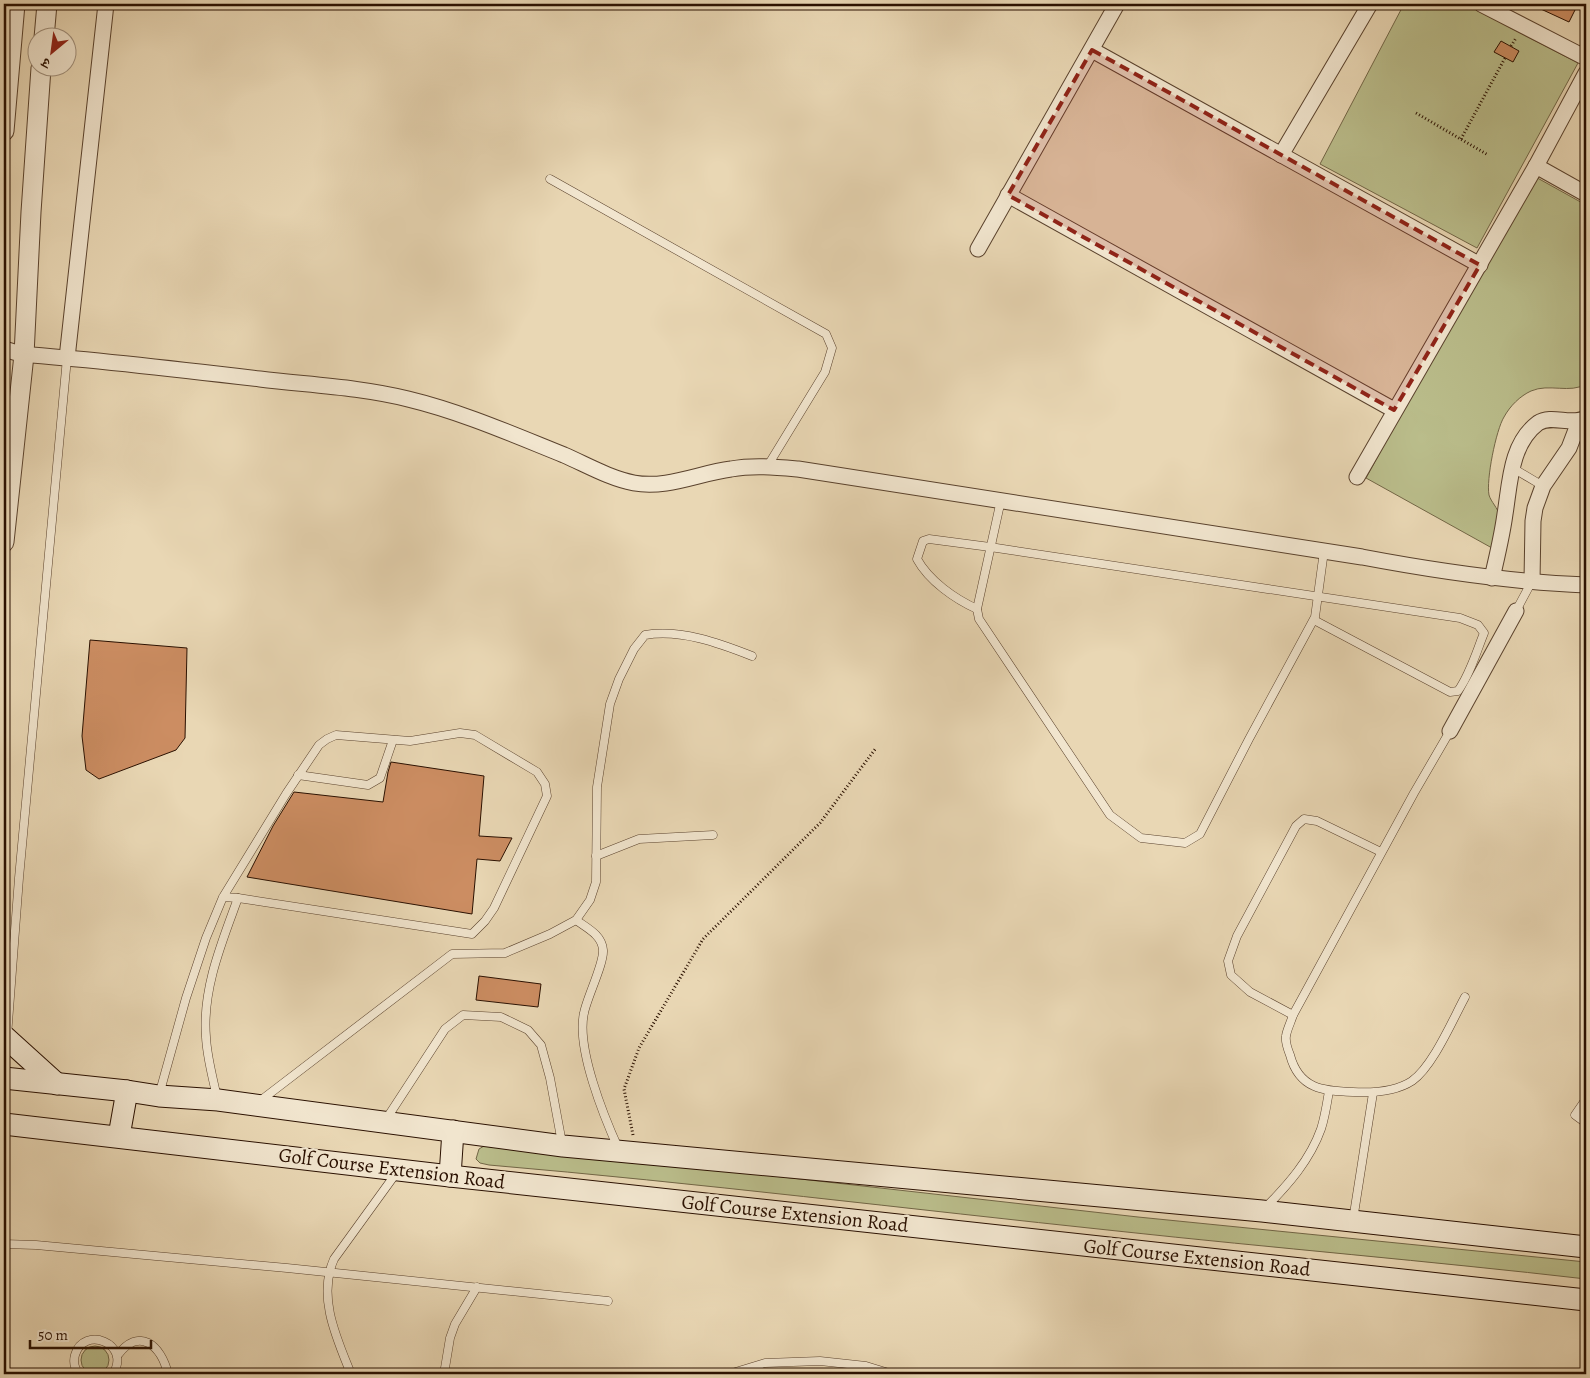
<svg xmlns="http://www.w3.org/2000/svg" width="1590" height="1378" viewBox="0 0 1590 1378" font-family="Alegreya,'Noto Serif Devanagari',serif">
<style>
.green{fill:#babd8b;stroke:#726646}
.building{fill:#cc8d62;stroke:#2a1000}
.lines{fill:none;stroke-linecap:round;stroke-linejoin:round}
.service-casing{stroke:#5a422d;stroke-width:9}
.minor-casing{stroke:#5a422d;stroke-width:17}
.tertiary-casing{stroke:#5a422d;stroke-width:21}
.secondary-casing{stroke:#2a1000;stroke-width:23}
.path{stroke:#2a1000;stroke-width:3;stroke-dasharray:1 2.5;stroke-linecap:butt}
.service{stroke:#f1e5ce;stroke-width:8}
.minor{stroke:#f1e5ce;stroke-width:15}
.tertiary{stroke:#f1e5ce;stroke-width:19}
.secondary{stroke:#f1e5ce;stroke-width:21}
.marked{fill:#8f2418;fill-opacity:0.2;stroke:#8f2418;stroke-width:4;stroke-dasharray:10 6;stroke-linejoin:round}
.labels{text-anchor:middle;stroke-width:5;stroke-linejoin:round;paint-order:stroke}
.street-label{font-size:20px;fill:#2a1000;stroke:#f1e5ce}
</style>
<rect width="100%" height="100%" fill="#e9d7b4"/>
<filter id="stains"><feTurbulence type="fractalNoise" baseFrequency=".004" numOctaves="4"/><feColorMatrix values="0 0 0 0 .2 0 0 0 0 .09 0 0 0 0 .02 0 0 0 .5 -.17"/></filter>
<radialGradient id="worn" r=".72"><stop offset=".6" stop-color="#630" stop-opacity="0"/><stop offset="1" stop-color="#630" stop-opacity=".3"/></radialGradient>
<g class="green">
<path d="M 1404,4 L 1465,4 L 1578,63 L 1477,248 L 1320,164 Z"/>
<path d="M 1532,175 L 1586,205 L 1586,384 C 1570,394 1549,383 1531,391 C 1520,396 1510,406 1504,417 C 1496,430 1486,480 1489,495 C 1491,502 1498,508 1499,515 C 1500,520 1493,542 1492,548 L 1366,478 Z"/>
<path d="M 484,1146 L 676,1165 L 1138,1217 L 1586,1262 L 1586,1279 C 1430,1261 1274,1248 1117,1231 C 908,1209 699,1183 489,1165 L 480,1163 L 476,1159 L 479,1149 Z"/>
<circle cx="95" cy="1360" r="14"/>
</g>
<g class="building">
<path d="M 1530,4 L 1578,4 L 1569,22 Z"/>
<path d="M 1501,41 L 1519,51 L 1513,62 L 1494,52 Z"/>
<path d="M 90,640 L 187,648 L 185,738 L 176,750 L 99,779 L 86,770 L 82,736 Z"/>
<path d="M 391,762 L 484,776 L 479,836 L 512,838 L 500,861 L 477,859 L 472,914 L 247,877 L 273,826 L 294,792 L 383,802 L 388,772 Z"/>
<path d="M 479,976 L 541,984 L 538,1007 L 476,1000 Z"/>
</g>
<g class="lines">
<g class="service-casing">
<g id="service">
<path d="M 550,179 L 826,334 L 832,348 L 825,372 L 767,467"/>
<path d="M 1511,467 L 1543,486"/>
<path d="M 1001,500 L 977,609 L 979,619 L 1110,815 L 1141,838 L 1185,843 L 1200,834 L 1249,739 L 1315,617 L 1324,551"/>
<path d="M 977,609 C 955,599 929,581 917,559 L 923,541 L 929,539 L 990,547 L 1460,618 L 1478,625 L 1484,633 C 1476,653 1470,674 1458,691 L 1450,692 L 1314,620"/>
<path d="M 1516,611 L 1532,581"/>
<path d="M 1450,731 L 1414,793 L 1293,1015 C 1291,1022 1287,1029 1286,1036 C 1285,1042 1288,1050 1290,1055 C 1299,1089 1323,1091 1353,1092 C 1372,1093 1395,1092 1412,1081 C 1433,1066 1452,1021 1465,997"/>
<path d="M 298,775 L 368,785 L 380,778 L 393,740"/>
<path d="M 596,856 L 639,839 L 713,835"/>
<path d="M 576,920 C 587,928 602,935 603,950 C 604,964 587,997 584,1013 C 576,1048 604,1117 619,1150"/>
<path d="M 1293,1015 L 1250,992 L 1231,975 L 1228,961 L 1237,936 L 1296,826 L 1304,819 L 1317,821 L 1381,852"/>
<path d="M 7,1036 L 19,878 L 67,358"/>
<path d="M 159,1095 L 186,998 L 206,938 L 223,897 L 286,794 L 319,745 L 327,739 L 336,735 L 410,741 L 460,733 L 475,735 L 537,772 L 545,784 L 547,796 L 494,908 L 485,921 L 472,934 L 238,898 L 223,897"/>
<path d="M 217,1098 C 213,1078 207,1058 206,1037 C 202,989 222,942 238,898"/>
<path d="M 1586,1099 L 1575,1115 L 1586,1123"/>
<path d="M 260,1101 L 452,954 L 505,953 L 550,934 L 576,920 L 590,900 L 596,882 L 597,787 L 610,704 L 619,679 L 634,649 L 645,635 C 681,629 719,643 752,656"/>
<path d="M 385,1121 L 445,1029 L 463,1015 L 501,1017 L 528,1030 L 541,1045 L 550,1078 L 562,1143"/>
<path d="M 1265,1208 C 1288,1185 1310,1160 1321,1129 C 1325,1117 1327,1103 1329,1091"/>
<path d="M 1353,1220 L 1373,1093"/>
<path d="M 4,1244 L 36,1245 L 287,1268 L 608,1301"/>
<path d="M 117,1356 C 139,1326 161,1345 168,1374"/>
<path d="M 4,1372 L 5,1374"/>
<path d="M 79,1374 C 75,1369 73,1362 75,1355 C 83,1325 132,1343 113,1374"/>
<path d="M 351,1374 C 337,1339 317,1297 334,1259 L 397,1172"/>
<path d="M 444,1374 L 450,1338 L 455,1324 L 477,1287"/>
<path d="M 729,1374 L 765,1363 L 820,1361 L 866,1366 L 892,1374"/>
</g>
</g>
<g class="minor-casing">
<g id="minor">
<path d="M 1481,4 L 1586,58"/>
<path d="M 1092,50 L 1480,265"/>
<path d="M 1281,155 L 1370,4"/>
<path d="M 1536,166 L 1586,194"/>
<path d="M 1008,195 L 1394,410"/>
<path d="M 978,249 L 1117,4"/>
<path d="M 4,349 L 24,355 L 32,355 C 108,361 184,370 260,379 C 309,385 360,387 408,399 C 462,412 514,435 564,455 C 587,465 609,478 634,483 C 667,489 699,473 731,469 C 753,465 775,467 798,469 L 1362,557 C 1436,571 1510,582 1586,585"/>
<path d="M 67,358 L 106,4"/>
<path d="M 1357,477 L 1536,166 L 1586,73"/>
<path d="M 1492,578 C 1497,557 1502,536 1505,514 C 1510,484 1510,444 1538,423 C 1552,414 1571,426 1586,418"/>
<path d="M 1532,581 L 1533,521 L 1535,508 L 1543,486 L 1569,448 L 1579,422"/>
<path d="M 1450,731 L 1516,611"/>
</g>
</g>
<g class="tertiary-casing">
<g id="tertiary">
<path d="M 44,38 L 47,4"/>
<path d="M 4,131 L 15,4"/>
<path d="M 4,542 L 24,355 L 31,212 L 41,68"/>
</g>
</g>
<g class="secondary-casing">
<g id="secondary">
<path d="M 4,1036 L 57,1084"/>
<path d="M 4,1078 L 127,1091 L 159,1096 L 218,1100 L 563,1146 L 1262,1211 L 1586,1247"/>
<path d="M 4,1124 L 450,1176 L 1586,1300"/>
<path d="M 119,1136 L 127,1091"/>
<path d="M 450,1176 L 453,1131"/>
</g>
</g>
<g class="path">
<path d="M 1511,46 L 1516,38"/>
<path d="M 1416,113 L 1488,155"/>
<path d="M 1461,139 L 1505,58"/>
<path d="M 633,1135 L 624,1089 L 639,1048 L 703,939 L 820,823 L 876,748"/>
</g>
<use href="#service" class="service"/>
<use href="#minor" class="minor"/>
<use href="#tertiary" class="tertiary"/>
<use href="#secondary" class="secondary"/>
</g>
<path class="marked" d="M 1092,50 L 1480,265 L 1394,410 L 1008,195 Z"/>
<g class="labels">
<g class="street-label">
<text transform="translate(392 1168) rotate(7)" y="7">Golf Course Extension Road</text>
<text transform="translate(795 1213) rotate(6)" y="7">Golf Course Extension Road</text>
<text transform="translate(1197 1257) rotate(6)" y="7">Golf Course Extension Road</text>
</g>
</g>
<rect width="1590" height="1378" fill="none" stroke="#e9d7b4" stroke-width="20"/>
<rect x="5" y="5" width="1580" height="1368" fill="none" stroke="#2a1000" stroke-width="2.5"/>
<rect x="10" y="10" width="1570" height="1358" fill="none" stroke="#2a1000"/>
<g transform="translate(52 52) rotate(209)"><circle r="24" fill="#f1e5ce" stroke="#a1907c"/>
<path d="M0-4L9 19L0 12L-9 19Z" fill="#8f2418"/>
<text y="-8" font-size="14" font-weight="bold" text-anchor="middle" fill="#2a1000">उ</text>
</g>
<path d="M30 1340v8h121v-8" fill="none" stroke="#2a1000" stroke-width="2.5"/>
<text x="38" y="1340" font-size="15" fill="#2a1000" stroke="#f1e5ce" stroke-width="4" paint-order="stroke">50 m</text>
<rect width="100%" height="100%" filter="url(#stains)"/>
<rect width="100%" height="100%" fill="url(#worn)"/>
</svg>
